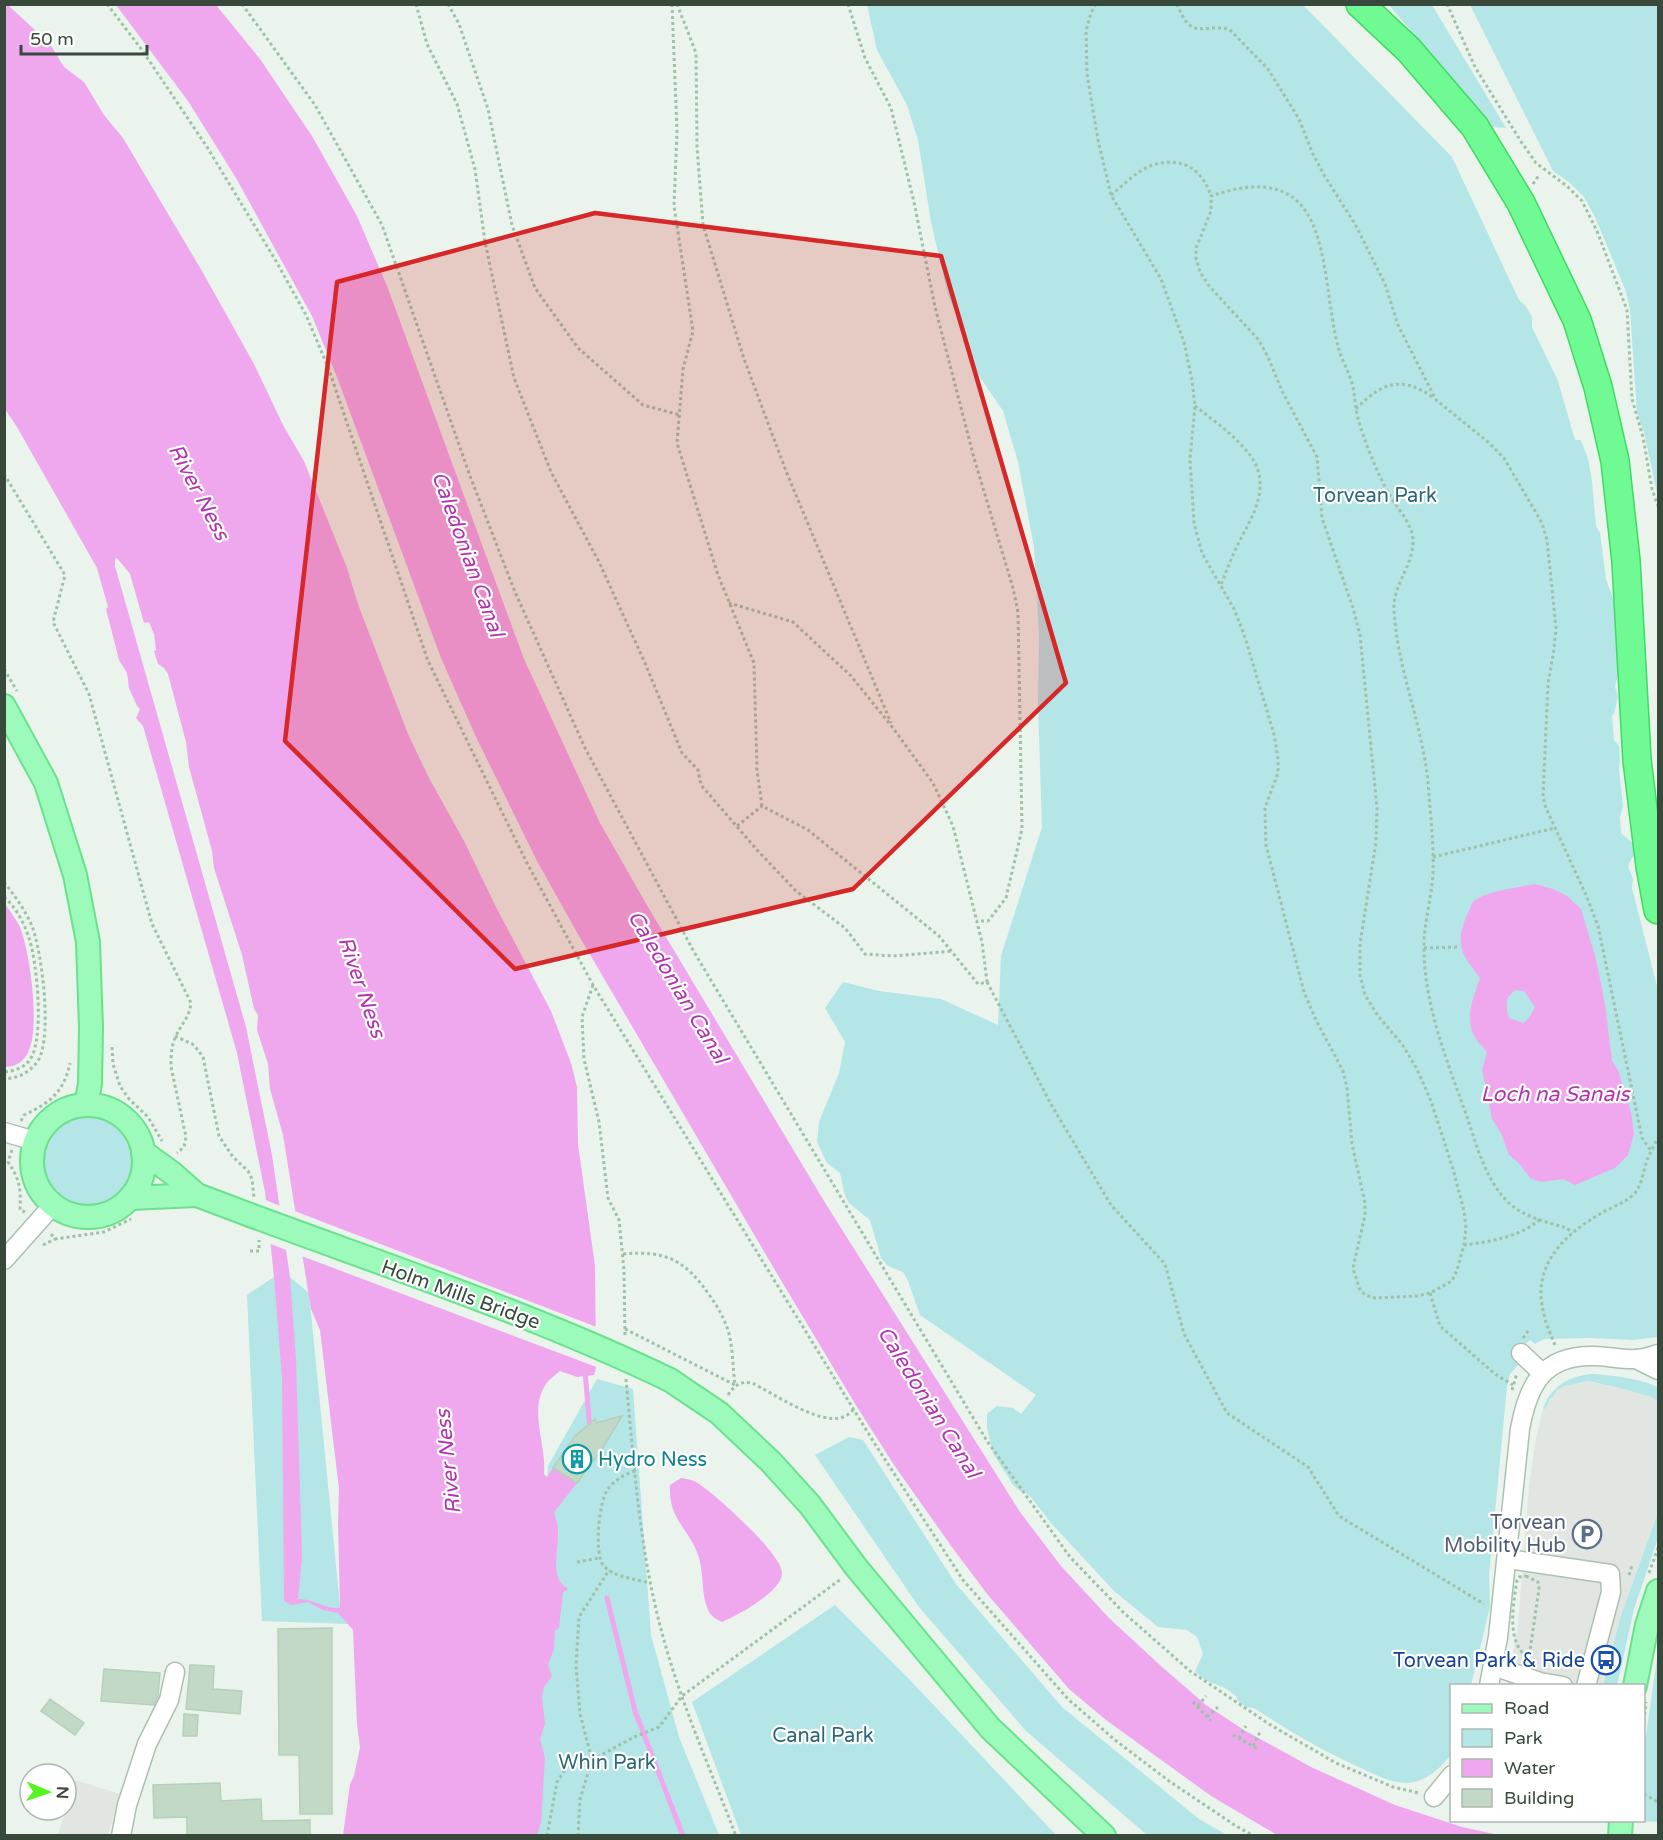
<svg xmlns="http://www.w3.org/2000/svg" width="1663" height="1840" viewBox="0 0 1663 1840" font-family="'Varela Round',sans-serif">
<style>
.green{fill:#b4e5e7}
.parking{fill:#e1e6e2}
.water{fill:#efa8ee;fill-rule:evenodd}
.pier{fill:#eaf4ed}
.lines{fill:none;stroke-linecap:round;stroke-linejoin:round}
.stream{stroke:#efa8ee;stroke-width:5}
.building{fill:#c2d9c7;stroke:#b3d1b9;stroke-width:1.5}
.minor-casing{stroke:#acc0b1;stroke-width:21}
.major-casing{stroke:#6be18e;stroke-width:26}
.highway-casing{stroke:#3fda62;stroke-width:30}
.path{stroke:#9ec1a7;stroke-width:3;stroke-dasharray:3 3;stroke-linecap:butt}
.minor{stroke:#fff;stroke-width:18}
.major{stroke:#9cfbba;stroke-width:22}
.highway{stroke:#6ffa94;stroke-width:27}
.major-bridge-casing{stroke:#6be18e;stroke-width:26;stroke-linecap:butt}
.major-bridge{stroke:#9cfbba;stroke-width:22}
.marked{fill:#d62828;fill-opacity:0.2;stroke:#d62828;stroke-width:4.5;stroke-linejoin:round}
.labels{text-anchor:middle;stroke-width:4.5;stroke-linejoin:round;paint-order:stroke}
.park-label{font-size:20px;fill:#2c6879;stroke:#fff}
.street-label{font-size:20px;fill:#38483b;stroke:#fff}
.culture-label{font-size:20px;fill:#0d838f;stroke:#fff;text-anchor:start}
.service-label{font-size:20px;fill:#4e5e75;stroke:#fff;text-anchor:end}
.transit-label{font-size:20px;fill:#164399;stroke:#fff;text-anchor:end}
.water-label{font-size:21px;font-style:italic;fill:#b233b0;stroke:#fff}
</style>
<rect width="100%" height="100%" fill="#eaf4ed"/>
<g class="green">
<path d="M 867,5 L 1303,5 L 1452,157 L 1519,300 L 1525,305 L 1532,317 L 1532,327 L 1558,381 L 1575,440 L 1581,440 L 1588,459 L 1592,481 L 1596,526 L 1600,533 L 1606,579 L 1614,601 L 1621,662 L 1615,687 L 1618,696 L 1614,714 L 1612,716 L 1614,740 L 1619,746 L 1620,759 L 1619,769 L 1623,806 L 1620,817 L 1621,833 L 1634,844 L 1635,852 L 1628,866 L 1633,879 L 1632,888 L 1658,990 L 1658,1337 L 1632,1340 L 1590,1338 L 1544,1339 L 1535,1344 L 1530,1340 L 1514,1354 L 1520,1363 L 1510,1374 L 1507,1386 L 1489,1576 L 1490,1607 L 1471,1685 L 1452,1686 L 1451,1755 C 1439,1769 1427,1782 1406,1783 C 1391,1783 1376,1775 1363,1769 C 1324,1752 1289,1731 1254,1708 L 1246,1707 L 1237,1700 L 1237,1697 C 1232,1693 1226,1688 1220,1686 C 1209,1682 1203,1680 1195,1671 L 1203,1654 L 1197,1637 L 1187,1630 L 1158,1627 L 1114,1591 L 1051,1523 L 1029,1495 L 1020,1491 L 1013,1485 L 993,1453 L 987,1428 L 987,1414 L 997,1406 L 1013,1408 L 1021,1414 L 1036,1395 L 920,1315 L 908,1281 L 903,1272 L 888,1266 L 881,1258 L 870,1220 L 849,1203 L 845,1196 L 840,1173 L 827,1163 L 817,1142 L 819,1122 L 839,1073 L 845,1042 L 825,1008 L 843,982 L 879,991 L 941,999 L 998,1025 L 1001,956 L 1042,827 L 1038,706 L 1039,635 L 1034,547 L 1018,462 L 1003,411 L 969,361 L 964,332 L 948,295 L 931,222 L 918,140 L 907,105 L 877,50 Z"/>
<path d="M 1389,5 L 1432,5 L 1506,128 L 1491,127 Z"/>
<path d="M 1470,5 L 1658,5 L 1658,498 L 1644,432 L 1637,413 L 1630,309 L 1625,289 L 1595,217 L 1584,197 L 1570,183 L 1553,171 Z"/>
<circle cx="87" cy="1161" r="45"/>
<path d="M 274,1277 L 290,1277 L 309,1293 L 341,1616 L 348,1624 L 262,1621 L 247,1295 Z"/>
<path d="M 1594,1374 C 1617,1376 1637,1378 1658,1387 L 1658,1402 L 1651,1397 L 1619,1388 L 1588,1381 L 1550,1399 L 1545,1410 L 1543,1409 C 1551,1386 1570,1375 1594,1374 Z"/>
<path d="M 597,1379 L 633,1389 L 651,1635 L 679,1737 L 719,1835 L 533,1836 L 548,1466 Z"/>
<path d="M 849,1437 L 863,1440 L 956,1584 L 1062,1707 L 1199,1819 L 1227,1835 L 1147,1835 L 1026,1731 L 919,1607 L 815,1455 Z"/>
<path d="M 1658,1512 L 1658,1538 L 1634,1609 L 1617,1685 L 1603,1686 L 1620,1618 Z"/>
<path d="M 835,1605 L 910,1680 L 1056,1835 L 741,1835 L 692,1702 Z"/>
<path d="M 1658,1652 L 1658,1822 L 1636,1821 L 1644,1820 L 1644,1749 Z"/>
</g>
<g class="parking">
<path d="M 1587,1381 L 1619,1388 L 1651,1397 L 1658,1402 L 1658,1512 L 1620,1618 L 1603,1685 L 1506,1686 L 1510,1672 L 1518,1624 L 1529,1486 L 1535,1443 L 1543,1409 L 1545,1409 L 1557,1390 L 1564,1386 Z"/>
<path d="M 75,1780 L 120,1794 L 108,1835 L 58,1835 Z"/>
</g>
<g class="water">
<path d="M 4,5 L 8,5 L 50,44 L 64,67 L 84,82 L 104,115 L 123,138 L 202,271 L 254,364 L 283,425 L 304,461 L 347,568 L 359,607 L 408,734 L 429,778 L 464,841 L 496,907 L 551,1011 L 571,1063 L 577,1087 L 578,1144 L 595,1266 L 596,1368 L 594,1375 L 577,1377 L 560,1371 C 556,1375 549,1379 546,1384 C 528,1411 547,1445 544,1474 L 547,1477 L 553,1468 L 577,1483 L 554,1512 C 556,1519 558,1525 558,1531 C 559,1550 549,1578 567,1588 L 567,1590 L 563,1592 L 559,1628 L 555,1631 L 554,1649 L 548,1665 L 552,1676 L 544,1687 L 542,1697 L 545,1724 L 540,1739 L 545,1758 L 541,1823 L 537,1835 L 343,1835 L 350,1784 L 354,1776 L 360,1747 L 357,1725 L 353,1630 L 338,1613 L 323,1610 L 308,1602 L 291,1605 L 284,1601 L 282,1378 L 274,1277 L 265,1192 L 237,1053 L 143,726 L 136,718 L 140,709 L 137,706 L 129,688 L 127,673 L 119,660 L 106,609 L 108,607 L 97,568 L 17,427 L 5,409 ZM 117,558 L 130,574 L 144,623 L 149,622 L 154,634 L 156,650 L 154,651 L 158,664 L 164,668 L 168,674 L 186,742 L 189,767 L 212,851 L 214,868 L 242,955 L 254,1009 L 258,1015 L 257,1030 L 268,1064 L 270,1089 L 283,1135 L 311,1309 L 320,1330 L 339,1489 L 338,1522 L 340,1608 C 324,1609 313,1598 298,1599 L 302,1556 L 296,1359 L 290,1277 L 272,1155 L 246,1027 L 115,566 L 115,559 Z"/>
<path d="M 116,5 L 216,5 L 260,59 L 312,136 L 357,216 L 387,286 L 524,659 L 600,823 L 648,907 L 824,1201 L 1020,1512 L 1061,1566 L 1109,1618 L 1161,1666 L 1206,1705 L 1244,1730 L 1311,1767 L 1395,1805 L 1462,1827 L 1499,1835 L 1277,1835 L 1211,1796 L 1106,1720 L 1069,1689 L 988,1595 L 954,1550 L 894,1465 L 857,1407 L 779,1277 L 575,929 L 537,861 L 476,737 L 441,658 L 337,377 L 312,316 L 236,178 L 188,101 Z"/>
<path d="M 1535,884 L 1553,889 L 1567,896 L 1581,909 L 1596,959 L 1605,1004 L 1612,1061 L 1618,1070 L 1631,1112 L 1634,1134 L 1628,1155 L 1615,1168 L 1575,1185 L 1563,1179 L 1541,1182 L 1530,1178 L 1520,1164 L 1509,1155 L 1501,1133 L 1492,1119 L 1482,1069 L 1487,1052 C 1484,1048 1479,1044 1477,1040 C 1463,1021 1473,998 1480,978 C 1462,955 1454,945 1467,915 C 1469,911 1471,905 1473,902 C 1483,891 1521,887 1535,884 ZM 1516,990 L 1524,991 L 1535,1007 L 1529,1018 L 1523,1023 L 1509,1018 C 1506,1006 1504,997 1516,990 Z"/>
<path d="M 5,904 C 10,911 16,919 20,927 C 30,952 40,1026 29,1050 C 25,1061 16,1067 5,1067 Z"/>
<path d="M 681,1478 C 689,1479 696,1481 702,1486 C 719,1498 784,1556 782,1574 C 781,1592 737,1616 722,1622 C 716,1619 711,1616 708,1610 C 701,1594 704,1575 699,1558 C 690,1528 668,1521 670,1485 Z"/>
</g>
<g class="pier">
<path d="M 263,1199 L 283,1207 L 289,1251 L 268,1243 Z"/>
<path d="M 292,1210 L 599,1328 L 599,1368 L 299,1255 Z"/>
</g>
<g class="lines">
<g class="stream">
<path d="M 585,1371 L 590,1430"/>
<path d="M 607,1598 L 635,1711 L 683,1836"/>
</g>
</g>
<g class="building">
<path d="M 622,1416 L 602,1449 L 577,1483 L 553,1468 L 575,1436 L 595,1419 L 596,1423 Z"/>
<path d="M 332,1628 L 332,1814 L 300,1814 L 299,1755 L 279,1755 L 278,1629 Z"/>
<path d="M 190,1665 L 214,1666 L 213,1689 L 242,1691 L 240,1714 L 186,1709 Z"/>
<path d="M 104,1669 L 160,1673 L 158,1696 L 154,1705 L 101,1701 Z"/>
<path d="M 50,1699 L 84,1723 L 75,1735 L 41,1711 Z"/>
<path d="M 184,1714 L 198,1715 L 197,1736 L 183,1736 Z"/>
<path d="M 220,1783 L 221,1801 L 261,1799 L 262,1821 L 310,1820 L 310,1836 L 187,1836 L 187,1817 L 154,1818 L 153,1785 Z"/>
</g>
<g class="lines">
<g class="minor-casing">
<g id="minor">
<path d="M 4,1132 L 35,1141"/>
<path d="M 4,1260 L 53,1205"/>
<path d="M 1521,1353 L 1542,1373"/>
<path d="M 1636,1359 L 1658,1370"/>
<path d="M 1508,1559 L 1610,1574 L 1611,1592 L 1586,1686"/>
<path d="M 1493,1666 L 1540,1682 L 1563,1686"/>
<path d="M 1489,1686 L 1498,1637 L 1520,1429 C 1528,1385 1543,1355 1594,1356 C 1607,1356 1622,1360 1636,1359 C 1643,1359 1651,1356 1658,1354"/>
<path d="M 1434,1797 L 1452,1775"/>
<path d="M 121,1836 L 127,1805 L 147,1744 L 169,1700 L 175,1672"/>
</g>
</g>
<g class="major-casing">
<g id="major">
<path d="M 4,706 L 46,783 L 75,875 L 88,942 L 91,1028 L 90,1084 L 86,1105"/>
<circle cx="88" cy="1161" r="56"/>
<path d="M 143,1152 L 172,1173 L 197,1195 L 250,1215"/>
<path d="M 130,1198 L 197,1195"/>
<path d="M 670,1380 L 719,1413 L 771,1462 L 810,1505 L 856,1567 L 990,1728 L 1104,1836"/>
<path d="M 1635,1686 L 1647,1625 L 1658,1591"/>
<path d="M 1620,1836 L 1621,1820"/>
</g>
</g>
<g class="highway-casing">
<path id="highway" d="M 1360,4 L 1409,50 L 1475,127 L 1521,203 L 1577,320 L 1598,387 L 1615,461 L 1626,561 L 1637,760 L 1650,866 L 1658,910"/>
</g>
<g class="path">
<path d="M 107,4 L 142,50 L 207,147 L 276,261 L 306,315 L 328,367 L 428,661 L 527,863 L 593,985 L 873,1441 L 963,1580 L 1068,1699 L 1115,1740 L 1169,1781 L 1236,1826 L 1254,1836"/>
<path d="M 242,4 L 315,105 L 382,225 L 470,476 L 515,592 L 585,748 L 694,952 L 987,1441 L 1070,1557 L 1124,1613 L 1190,1671 L 1269,1724 L 1336,1763 L 1393,1787 L 1419,1793"/>
<path d="M 416,4 L 427,44 L 457,104 L 475,169 L 485,242 L 514,378 L 551,472 L 599,562 L 645,663 L 682,753 L 698,770 L 701,785 L 758,851 L 796,891 L 845,928 L 865,954 L 893,956 L 952,951"/>
<path d="M 448,4 L 459,24 L 488,109 L 512,225 L 535,288 L 578,348 L 643,405 L 680,415"/>
<path d="M 672,4 L 677,131 L 674,206 L 693,331 L 683,369 L 677,443 L 718,575 L 754,663 L 757,770 L 762,806 L 808,830 L 939,936 L 978,984 L 987,982 L 982,942 L 953,826 L 933,783 L 893,728 L 851,676 L 793,622 L 729,603"/>
<path d="M 677,4 L 696,53 L 697,147 L 703,225 L 744,359 L 786,471 L 891,723"/>
<path d="M 848,4 L 865,58 L 891,108 L 914,202 L 935,307 L 974,458 L 1013,588 L 1018,612 L 1022,829 L 1006,898 L 988,921 L 977,921"/>
<path d="M 1096,4 L 1091,13 L 1086,31 L 1087,74 L 1098,140 L 1111,195 L 1161,279 L 1184,342 L 1192,380 L 1195,406 L 1190,459 L 1194,523 L 1202,553 L 1234,609 L 1244,634 L 1274,734 L 1278,759 L 1278,773 L 1265,808 L 1266,845 L 1304,992 L 1317,1022 L 1343,1071 L 1347,1088 L 1352,1144 L 1365,1203 L 1365,1215 L 1353,1268 L 1359,1288 L 1365,1295 L 1375,1298 L 1417,1296 L 1430,1293 L 1452,1281 L 1457,1270 L 1464,1245 L 1466,1228 L 1464,1211 L 1453,1169 L 1431,1101 L 1417,1069 L 1402,1044 L 1378,1016 L 1365,995 L 1360,975 L 1360,944 L 1376,842 L 1377,808 L 1360,635 L 1353,608 L 1322,518 L 1317,457 L 1282,391 L 1268,357 L 1258,339 L 1209,286 L 1200,272 L 1196,258 L 1196,248 L 1211,211 L 1211,196 C 1238,187 1273,179 1297,201 C 1329,230 1326,307 1339,350 C 1342,361 1349,372 1352,383 C 1355,395 1355,407 1358,419 C 1364,440 1377,473 1388,492 C 1396,507 1412,523 1413,540 C 1414,565 1393,584 1394,609 C 1397,668 1422,723 1428,782 C 1430,811 1434,842 1433,872 C 1432,899 1423,924 1424,951 C 1425,1007 1447,1061 1466,1114 C 1476,1143 1485,1179 1507,1201 C 1522,1217 1547,1222 1567,1228 L 1572,1233"/>
<path d="M 1177,4 C 1192,41 1200,24 1229,29 L 1268,69 L 1299,119 L 1312,152 L 1324,175 L 1355,224 L 1385,284 L 1398,325 L 1436,400 L 1488,442 L 1504,458 L 1542,523 L 1547,540 L 1556,628 L 1554,649 L 1548,684 L 1543,797 L 1546,808 L 1586,895 L 1598,926 L 1642,1138 L 1651,1151"/>
<path d="M 1447,4 L 1475,67 L 1520,140 L 1536,163 L 1568,187 L 1582,201 L 1597,231 L 1627,310 L 1632,399 L 1643,437 L 1652,489 L 1658,506"/>
<path d="M 1533,184 L 1539,175"/>
<path d="M 1111,195 C 1124,185 1137,170 1153,165 C 1182,156 1202,169 1211,196"/>
<path d="M 1195,406 C 1212,419 1231,433 1245,449 C 1275,482 1254,513 1237,546 C 1231,559 1226,572 1221,585"/>
<path d="M 1356,409 C 1382,382 1402,375 1434,398"/>
<path d="M 4,474 L 65,575 L 53,622 L 89,694 L 152,924 L 191,1003 C 189,1019 181,1024 175,1038 C 171,1047 171,1057 171,1067 L 186,1137 L 184,1147 L 177,1153"/>
<path d="M 4,669 L 17,691"/>
<path d="M 737,826 L 762,806"/>
<path d="M 1433,857 L 1555,828"/>
<path d="M 4,882 C 15,896 25,910 32,926 C 42,952 52,1034 39,1059 C 31,1072 19,1078 4,1079"/>
<path d="M 4,897 C 17,908 25,925 30,941 C 37,965 45,1041 29,1061 C 23,1068 14,1071 4,1072"/>
<path d="M 1424,948 L 1459,947"/>
<path d="M 987,982 L 1052,1106 L 1111,1205 L 1165,1264 L 1184,1334 L 1227,1413 L 1308,1467 L 1339,1516 L 1484,1604"/>
<path d="M 593,985 L 582,1017 L 584,1059 L 599,1122 L 608,1198 L 619,1220 L 624,1270 L 625,1337"/>
<path d="M 175,1036 L 194,1045 L 203,1057 L 219,1136 L 233,1157 L 248,1171 L 252,1179 L 254,1198"/>
<path d="M 112,1047 L 113,1064 L 120,1086 L 129,1099 L 148,1117 L 162,1141"/>
<path d="M 21,1121 L 24,1115 C 50,1103 64,1092 70,1063"/>
<path d="M 12,1150 L 8,1162 C 20,1180 21,1188 20,1210 L 25,1212"/>
<path d="M 51,1234 L 55,1239 L 104,1232 L 131,1219"/>
<path d="M 43,1245 L 55,1239"/>
<path d="M 1464,1245 C 1488,1242 1521,1237 1540,1219"/>
<path d="M 250,1251 L 259,1251 L 259,1240"/>
<path d="M 623,1254 C 667,1250 686,1261 710,1296 C 719,1309 727,1323 730,1338 C 733,1354 733,1370 735,1385"/>
<path d="M 1430,1293 L 1440,1326 L 1495,1374 L 1513,1385"/>
<path d="M 625,1329 L 735,1385"/>
<path d="M 1523,1338 L 1528,1331"/>
<path d="M 1555,1345 C 1551,1335 1546,1325 1544,1314 C 1531,1267 1562,1236 1600,1214 C 1611,1207 1626,1203 1635,1193 C 1642,1184 1643,1173 1646,1163 C 1649,1154 1654,1146 1658,1138"/>
<path d="M 626,1379 C 634,1463 639,1547 661,1629 C 679,1699 710,1768 736,1836"/>
<path d="M 1512,1390 L 1517,1373"/>
<path d="M 728,1395 C 735,1385 740,1381 752,1383 C 773,1393 820,1426 843,1417 C 847,1416 851,1412 854,1409"/>
<path d="M 635,1471 C 625,1474 615,1480 608,1489 C 599,1500 594,1552 603,1565 C 612,1577 636,1579 650,1583"/>
<path d="M 577,1562 L 599,1558"/>
<path d="M 1649,1573 L 1658,1548"/>
<path d="M 1629,1575 L 1632,1565"/>
<path d="M 1526,1576 L 1538,1582 L 1539,1589 L 1530,1650 L 1526,1652 L 1522,1652 C 1507,1635 1514,1600 1517,1580 L 1519,1577 Z"/>
<path d="M 1193,1702 L 1211,1721"/>
<path d="M 1198,1706 L 1206,1696"/>
<path d="M 1207,1717 L 1218,1707"/>
<path d="M 1644,1721 L 1646,1702"/>
<path d="M 1233,1735 L 1258,1749"/>
<path d="M 1239,1738 L 1246,1726"/>
<path d="M 1253,1746 L 1260,1732"/>
<path d="M 1644,1794 L 1658,1802"/>
<path d="M 547,1836 L 557,1782 L 568,1765 L 592,1760 L 580,1714 L 576,1665 L 579,1617 L 609,1570"/>
<path d="M 578,1836 L 580,1799 L 592,1760 L 634,1737 L 659,1727 L 682,1696 L 841,1579"/>
</g>
<use href="#minor" class="minor"/>
<use href="#major" class="major"/>
<use href="#highway" class="highway"/>
<g class="major-bridge-casing">
<path id="major-bridge" d="M 250,1215 C 390,1267 535,1315 670,1380"/>
</g>
<use href="#major-bridge" class="major-bridge"/>
</g>
<path class="marked" d="M 595,213 L 941,256 L 1066,683 L 853,889 L 515,969 L 285,741 L 337,282 Z"/>
<defs>
<g id="building-ring" transform="scale(1.5)"><circle r="9.5" fill="#fff" stroke="#0f9aa8" stroke-width="1.5"/><path d="M-4-6H4V6H1V3H-1V6H-4ZM-2.5-4.3h1.7v1.8h-1.7ZM.8-4.3h1.7v1.8H.8ZM-2.5-1h1.7V.8h-1.7ZM.8-1h1.7V.8H.8Z" fill="#0f9aa8"/></g>
<g id="parking-ring" transform="scale(1.5)"><circle r="9.5" fill="#fff" stroke="#5c6f8a" stroke-width="1.5"/><path d="M-3.5-5.5H1a3.5 3.5 0 0 1 0 7H-1V5.5H-3.5ZM-1-3.4V-.6H.8a1.4 1.4 0 0 0 0-2.8Z" fill="#5c6f8a"/></g>
<g id="bus-ring" transform="scale(1.5)"><circle r="9.5" fill="#fff" stroke="#1a4fb4" stroke-width="1.5"/><path d="M-5-6H5V4H4V6H2V4H-2V6H-4V4H-5ZM-3.5-4V0h7V-4ZM-3.5 1.2v1.5H-2V1.2ZM2 1.2v1.5H3.5V1.2Z" fill="#1a4fb4"/></g>
</defs>
<g fill-rule="evenodd">
<use href="#building-ring" x="577" y="1459"/>
<use href="#parking-ring" x="1587" y="1534"/>
<use href="#bus-ring" x="1606" y="1660"/>
</g>
<g class="labels">
<g class="park-label">
<text x="1375" y="502">Torvean Park</text>
<text x="823" y="1742">Canal Park</text>
<text x="607" y="1769">Whin Park</text>
</g>
<g class="street-label">
<text transform="translate(461 1294) rotate(20)" y="7">Holm Mills Bridge</text>
</g>
<g class="culture-label">
<text x="598" y="1466">Hydro Ness</text>
</g>
<g class="service-label">
<text x="1566" y="1529">Torvean<tspan x="1566" dy="23">Mobility Hub</tspan></text>
</g>
<g class="transit-label">
<text x="1585" y="1667">Torvean Park &amp; Ride</text>
</g>
<g class="water-label">
<text transform="translate(199 492) rotate(62)" y="7">River Ness</text>
<text transform="translate(468 554) rotate(70)" y="7">Caledonian Canal</text>
<text transform="translate(362 987) rotate(71)" y="7">River Ness</text>
<text transform="translate(678 987) rotate(59)" y="7">Caledonian Canal</text>
<text x="1555" y="1101">Loch na Sanais</text>
<text transform="translate(929 1402) rotate(58)" y="7">Caledonian Canal</text>
<text transform="translate(448 1462) rotate(-96)" y="7">River Ness</text>
</g>
</g>
<rect width="1663" height="1840" fill="none" stroke="#38483b" stroke-width="12"/>
<rect x="1450" y="1684" width="195" height="138" fill="#ffffff" stroke="#afb6b1" stroke-width="1.5"/>
<rect x="1462" y="1704" width="30" height="9" fill="#9cfbba" stroke="#afb6b1" stroke-width="1.5"/>
<text x="1504" y="1714" font-size="18" fill="#38483b">Road</text>
<rect x="1462" y="1729" width="30" height="18" fill="#b4e5e7" stroke="#afb6b1" stroke-width="1.5"/>
<text x="1504" y="1744" font-size="18" fill="#38483b">Park</text>
<rect x="1462" y="1759" width="30" height="18" fill="#efa8ee" stroke="#afb6b1" stroke-width="1.5"/>
<text x="1504" y="1774" font-size="18" fill="#38483b">Water</text>
<rect x="1462" y="1789" width="30" height="18" fill="#c2d9c7" stroke="#afb6b1" stroke-width="1.5"/>
<text x="1504" y="1804" font-size="18" fill="#38483b">Building</text>
<g transform="translate(48 1792) rotate(92)"><circle r="28" fill="#ffffff" stroke="#afb6b1" stroke-width="1.5"/>
<path d="M0-4.5L10 22L0 15L-10 22Z" fill="#56f421"/>
<text y="-9" font-size="16" font-weight="bold" text-anchor="middle" fill="#38483b">N</text>
</g>
<path d="M21 45v9h126v-9" fill="none" stroke="#38483b" stroke-width="3"/>
<text x="30" y="45" font-size="18" fill="#38483b" stroke="#ffffff" stroke-width="4.5" paint-order="stroke">50 m</text>
</svg>
